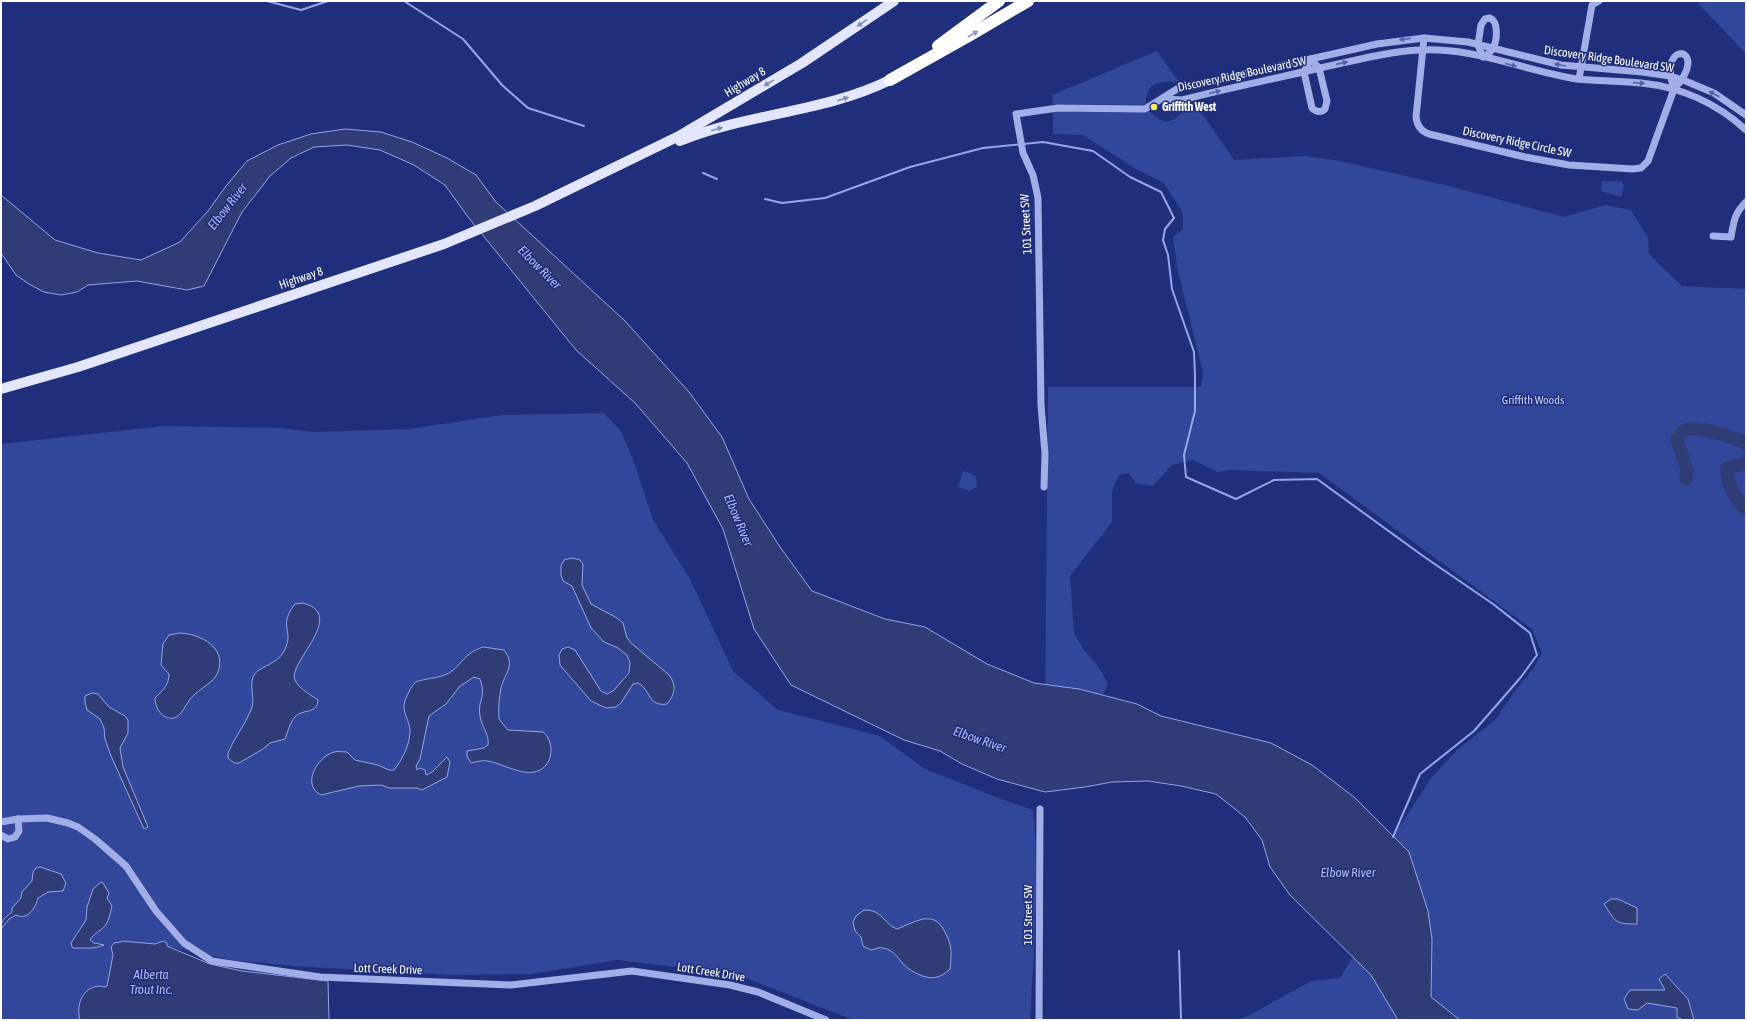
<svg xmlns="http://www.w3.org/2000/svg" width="1747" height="1021" viewBox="0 0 1747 1021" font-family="'Asap Condensed',sans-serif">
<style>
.green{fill:#32469a}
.water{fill:#303c75;stroke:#95a5e8}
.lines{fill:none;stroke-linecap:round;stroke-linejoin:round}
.stream{stroke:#95a5e8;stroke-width:2}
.river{stroke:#303c75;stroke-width:13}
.minor{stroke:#a2aee7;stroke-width:7}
.major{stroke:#e3e6fd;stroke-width:10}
.highway{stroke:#fff;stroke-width:12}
.oneway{fill:#818abc}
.oneway2{fill:#8f97be}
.oneway3{fill:#5362a7}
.poi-dot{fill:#f4f162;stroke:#1f2f7c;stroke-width:1.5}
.labels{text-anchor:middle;stroke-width:3;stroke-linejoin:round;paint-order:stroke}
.street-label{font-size:12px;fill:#fff;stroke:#1f2f7c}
.poi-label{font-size:12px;font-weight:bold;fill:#fff;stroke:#1f2f7c;text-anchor:start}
.park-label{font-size:12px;fill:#c5cef5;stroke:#1f2f7c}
.water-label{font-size:13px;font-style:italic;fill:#adb9ee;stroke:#1f2f7c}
</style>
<rect width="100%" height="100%" fill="#1f2f7c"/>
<g class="green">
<path d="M 1696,1 L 1746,1 L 1746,54 Z"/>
<path d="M 1157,51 L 1179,82 C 1162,82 1146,79 1146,103 L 1144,105 L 1053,104 L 1052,95 Z"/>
<path d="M 1195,103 L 1234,160 L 1305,156 L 1340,161 L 1445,185 L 1564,217 L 1605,205 L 1631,210 L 1648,238 L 1649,254 L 1682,286 L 1746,289 L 1746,1020 L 1237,1020 L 1248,1016 L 1311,981 L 1340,978 L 1359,946 L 1371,870 L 1432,777 L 1457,750 L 1495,720 L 1514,692 L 1533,669 L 1542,653 L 1532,629 L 1319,473 L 1229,470 L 1217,472 L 1193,460 L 1172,465 L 1153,486 L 1135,483 L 1129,473 L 1119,475 L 1112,491 L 1112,522 L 1070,576 L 1074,633 L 1084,650 L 1098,666 L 1108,684 L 1098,704 L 1045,710 L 1048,387 L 1201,387 L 1203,372 L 1178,272 L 1173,237 L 1183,229 L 1183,213 L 1164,183 L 1136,169 L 1083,135 L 1053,134 L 1053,111 L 1151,112 C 1170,134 1178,112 1195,103 Z"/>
<path d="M 1602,181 L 1621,181 L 1624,186 L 1621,197 L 1601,191 Z"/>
<path d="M 604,413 L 620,430 L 632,456 L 653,520 L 690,579 L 733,671 L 778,710 L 880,736 L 925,769 L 1004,800 L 1033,810 C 1040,879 1034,950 1030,1020 L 853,1020 L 736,974 L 617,960 L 532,974 L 450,975 L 294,966 L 231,960 L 162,945 L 102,1013 L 100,1020 L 1,1020 L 1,444 L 164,426 L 279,428 L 315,432 L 409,429 L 502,415 Z"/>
<path d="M 963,471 C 973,474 977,475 977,487 L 970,491 L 958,487 Z"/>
</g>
<g class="water">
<path d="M 345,129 L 381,132 L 412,142 L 447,158 L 476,175 L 496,202 L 625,321 L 689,392 L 722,437 L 749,499 L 780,547 L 812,591 L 885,619 L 925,627 L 987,664 L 1034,683 L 1079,689 L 1137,704 L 1161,716 L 1271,743 L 1312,765 L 1354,797 L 1409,852 L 1428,911 L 1432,939 L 1431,997 L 1460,1020 L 1398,1020 L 1371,975 L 1290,895 L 1270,867 L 1262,840 L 1245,817 L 1216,794 L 1181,786 L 1148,781 L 1112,782 L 1085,787 L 1045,792 L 997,779 L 962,764 L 940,751 L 904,740 L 791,685 L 754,629 L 723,529 L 687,463 L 635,403 L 576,350 L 468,217 L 445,185 L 414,165 L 380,150 L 347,145 L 314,147 L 291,158 L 270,176 L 242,212 L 204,286 L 187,290 L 137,281 L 88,285 L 77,292 L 61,295 L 44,292 L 29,284 L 16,275 L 1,253 L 1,195 L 55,240 L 98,253 L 141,260 L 180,242 L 208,211 L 226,186 L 247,161 L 278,145 L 311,134 Z"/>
<path d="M 572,558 L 580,560 L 583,564 L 582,585 L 591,604 L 617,618 L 623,623 L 627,638 L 631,643 L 669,675 C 677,686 675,694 667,704 C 648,707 651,690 638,683 L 633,684 L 621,703 L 616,707 L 606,708 L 591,701 L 560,665 L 559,655 L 562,649 L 568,647 L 575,650 L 601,691 L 607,694 L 613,691 L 629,673 L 630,663 L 627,655 L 618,648 L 604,642 L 591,628 L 572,586 L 563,581 L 561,575 L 561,566 L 564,560 Z"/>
<path d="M 303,603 C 348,615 287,663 295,680 C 299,689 311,695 318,700 C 318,714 303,709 296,716 C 290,721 288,732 285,739 L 270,743 L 263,749 L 239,763 L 234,763 L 228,758 L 228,753 C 234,738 245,725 251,710 C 256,699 249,688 253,677 C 258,665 279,666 286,647 C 293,629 278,626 295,604 Z"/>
<path d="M 180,633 C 200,634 227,647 218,672 C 214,683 199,689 192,697 C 186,703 182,716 174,718 C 162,720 155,708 155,698 C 163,690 169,685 169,674 L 161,665 L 163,644 L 169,635 Z"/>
<path d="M 483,647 L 504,650 C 516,666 505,672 501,688 C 499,698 498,709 499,719 L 508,730 L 543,732 C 548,736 550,741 551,748 C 551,754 550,761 546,765 C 531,783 504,763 487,761 C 482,760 476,762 471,763 L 467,756 L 467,751 L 484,748 L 488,745 C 490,736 481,725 480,716 C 477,701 487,697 480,679 L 474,677 L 460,686 L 446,704 L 429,716 L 420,759 L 416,766 L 417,770 L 420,768 L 425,770 L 426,775 L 432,772 L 447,757 L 450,762 L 447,777 L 422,790 L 417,788 L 389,788 L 381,785 L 359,786 L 321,795 C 301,785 317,757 334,752 C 338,751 342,752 347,752 L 355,760 L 378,765 L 389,770 L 394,770 C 402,760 409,746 410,733 C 411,718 397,712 409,692 C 410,689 413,684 416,682 C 425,678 438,679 449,673 C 463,664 463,654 483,647 Z"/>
<path d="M 92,693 L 98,694 L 109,707 L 125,716 L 128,720 L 128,733 L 120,748 L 123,767 L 148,827 L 144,829 L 111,756 L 105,739 L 104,728 L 100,719 L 87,710 L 85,702 L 85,696 Z"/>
<path d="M 40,867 L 61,874 L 66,883 L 63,891 L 48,892 L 38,898 C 36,907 28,921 16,915 L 9,919 L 1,929 C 1,920 5,918 12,912 L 12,908 L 21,898 L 22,892 L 32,881 L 33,872 L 36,868 Z"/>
<path d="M 101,882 L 103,883 L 109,893 L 107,898 L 112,906 C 111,911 108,924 104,927 C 99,932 94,933 90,940 L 94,943 L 104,945 C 95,949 84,948 74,948 L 72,947 L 71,943 L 86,920 L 87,907 L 93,889 Z"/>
<path d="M 1611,899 L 1618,899 L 1637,908 L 1637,924 C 1614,924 1616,922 1604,904 Z"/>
<path d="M 864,910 C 882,909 885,925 897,929 C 905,926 914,921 923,919 C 932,918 937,920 942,927 C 952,943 952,950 950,969 C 937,982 924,979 909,969 C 899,962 896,950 883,948 C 880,947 875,949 871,950 L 863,946 L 861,937 L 855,931 L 853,922 L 856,916 Z"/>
<path d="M 122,941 L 155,944 L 163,941 L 167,943 L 167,946 L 210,964 L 242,971 L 328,981 L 329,1020 L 79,1020 C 80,1016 78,1012 79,1007 C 80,995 91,983 104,987 L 107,986 L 113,955 L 111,947 L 114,943 L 121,942 Z"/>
<path d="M 1665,974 L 1688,999 L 1694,1020 L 1683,1020 L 1677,1017 L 1677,1008 L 1647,1003 L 1638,1010 L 1628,1009 L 1624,999 L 1630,990 L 1665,990 L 1659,979 Z"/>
</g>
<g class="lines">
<g class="stream">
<path d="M 267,1 L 301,10 L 328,1"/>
<path d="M 404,1 L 463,39 L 502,85 L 528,108 L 584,126"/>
<path d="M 703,173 L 717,179"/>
<path d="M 765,199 L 782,203 L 825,198 L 910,167 L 983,148 L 1043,142 L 1093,151 L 1130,177 L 1161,192 L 1174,218 L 1165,229 L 1163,240 L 1168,255 L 1172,289 L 1194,352 L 1195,377 L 1195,411 L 1184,455 L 1186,477 L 1236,499 L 1274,480 L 1317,479 L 1423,556 L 1493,604 L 1530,633 L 1537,655 L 1521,677 L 1474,731 L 1420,774 L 1393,837"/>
<path d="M 1179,951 L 1181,1020"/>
</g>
<g class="river">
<path d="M 1746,463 L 1727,468 C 1727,484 1735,499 1746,510"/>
<path d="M 1686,479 L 1687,470 L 1677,440 C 1679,436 1681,432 1685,430 C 1697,424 1731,438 1745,442 L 1746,444"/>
</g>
<g class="minor">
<path d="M 1490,18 C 1499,22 1497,41 1493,48 C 1492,52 1486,55 1483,57 L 1478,45 L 1481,25 L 1485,19 Z"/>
<path d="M 1424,38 L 1416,117 C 1417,125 1420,131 1429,134 L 1525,157 L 1569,165 L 1633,169 L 1641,168 L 1648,161 L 1674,89 C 1713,47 1656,37 1674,89"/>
<path d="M 1311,59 L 1319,68 L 1327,101 L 1325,109 C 1321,113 1316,112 1312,108 L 1304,72 Z"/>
<path d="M 1579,79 L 1592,5 L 1599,1"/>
<path d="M 1163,99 L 1182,100 C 1227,88 1274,79 1320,68 C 1359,60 1398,48 1439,50 C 1486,52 1531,72 1577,79 C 1598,81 1620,81 1641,83 C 1680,87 1717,103 1746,130"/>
<path d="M 1713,236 L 1731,237 C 1734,221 1734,214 1746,202"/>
<path d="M 1044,487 L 1045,454 L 1041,405 L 1038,198 L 1033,175 L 1023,153 L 1016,114 L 1058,108 L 1145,109 L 1177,89 L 1377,44 L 1424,38 L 1468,42 L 1561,65 L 1642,72 L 1670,76 L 1683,80 L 1714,93 L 1746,115"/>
<path d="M 1,822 L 18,819 L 47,818 L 68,823 L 78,827 L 95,839 L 126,866 L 156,911 L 184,943 L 212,961 L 320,977 L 511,985 L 632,971 L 730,985 L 758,992 L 826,1020"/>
<path d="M 1,835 L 8,839 L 15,837 L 19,831 L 18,819"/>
<path d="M 1039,1020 L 1040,809"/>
</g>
<g class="major">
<path d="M 680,141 C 747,113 823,113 890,80"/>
<path d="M 1,389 L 78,367 L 444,244 L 535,206 L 679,136 L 802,63 L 894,1"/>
</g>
<g class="highway">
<path d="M 938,46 L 999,1"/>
<path d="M 890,80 L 972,34 L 1028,1"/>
</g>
</g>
<defs><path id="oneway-solid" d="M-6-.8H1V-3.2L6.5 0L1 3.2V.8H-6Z"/></defs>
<g class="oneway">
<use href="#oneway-solid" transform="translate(862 23) rotate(146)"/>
<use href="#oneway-solid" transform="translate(769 83) rotate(149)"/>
<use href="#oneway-solid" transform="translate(843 99) rotate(-18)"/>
<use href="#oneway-solid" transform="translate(717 129) rotate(-16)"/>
</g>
<use class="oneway2" href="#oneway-solid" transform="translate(973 34) rotate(-30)"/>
<g class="oneway3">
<use href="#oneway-solid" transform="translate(1405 39) rotate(173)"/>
<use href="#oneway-solid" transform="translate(1342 63) rotate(-13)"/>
<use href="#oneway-solid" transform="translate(1511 65) rotate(15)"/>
<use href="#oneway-solid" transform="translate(1560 65) rotate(-170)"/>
<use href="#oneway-solid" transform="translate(1639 83) rotate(5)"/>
<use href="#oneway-solid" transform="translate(1215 92) rotate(-13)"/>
<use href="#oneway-solid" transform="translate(1714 94) rotate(-152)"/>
</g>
<circle class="poi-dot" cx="1154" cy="107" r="4"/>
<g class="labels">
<g class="street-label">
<text transform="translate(1609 59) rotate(8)" y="4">Discovery Ridge Boulevard SW</text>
<text transform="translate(1242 74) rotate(-12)" y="4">Discovery Ridge Boulevard SW</text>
<text transform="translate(745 82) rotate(-31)" y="4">Highway 8</text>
<text transform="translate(1517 142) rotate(12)" y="4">Discovery Ridge Circle SW</text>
<text transform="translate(1026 224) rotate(-93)" y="4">101 Street SW</text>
<text transform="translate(301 278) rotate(-19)" y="4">Highway 8</text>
<text transform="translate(1028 915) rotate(-90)" y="4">101 Street SW</text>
<text transform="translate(388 969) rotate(2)" y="4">Lott Creek Drive</text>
<text transform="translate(711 972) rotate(9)" y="4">Lott Creek Drive</text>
</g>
<g class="poi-label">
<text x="1162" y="111">Griffith West</text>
</g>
<g class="park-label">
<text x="1533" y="404">Griffith Woods</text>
</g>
<g class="water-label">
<text transform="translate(227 206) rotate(-52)" y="5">Elbow River</text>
<text transform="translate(540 267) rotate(45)" y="5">Elbow River</text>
<text transform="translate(739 520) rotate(67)" y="5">Elbow River</text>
<text transform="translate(980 739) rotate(19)" y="5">Elbow River</text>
<text x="1348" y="877">Elbow River</text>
<text x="151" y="979">Alberta<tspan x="151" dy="15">Trout Inc.</tspan></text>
</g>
</g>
<rect width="1747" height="1021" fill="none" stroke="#ffffff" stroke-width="4"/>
</svg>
